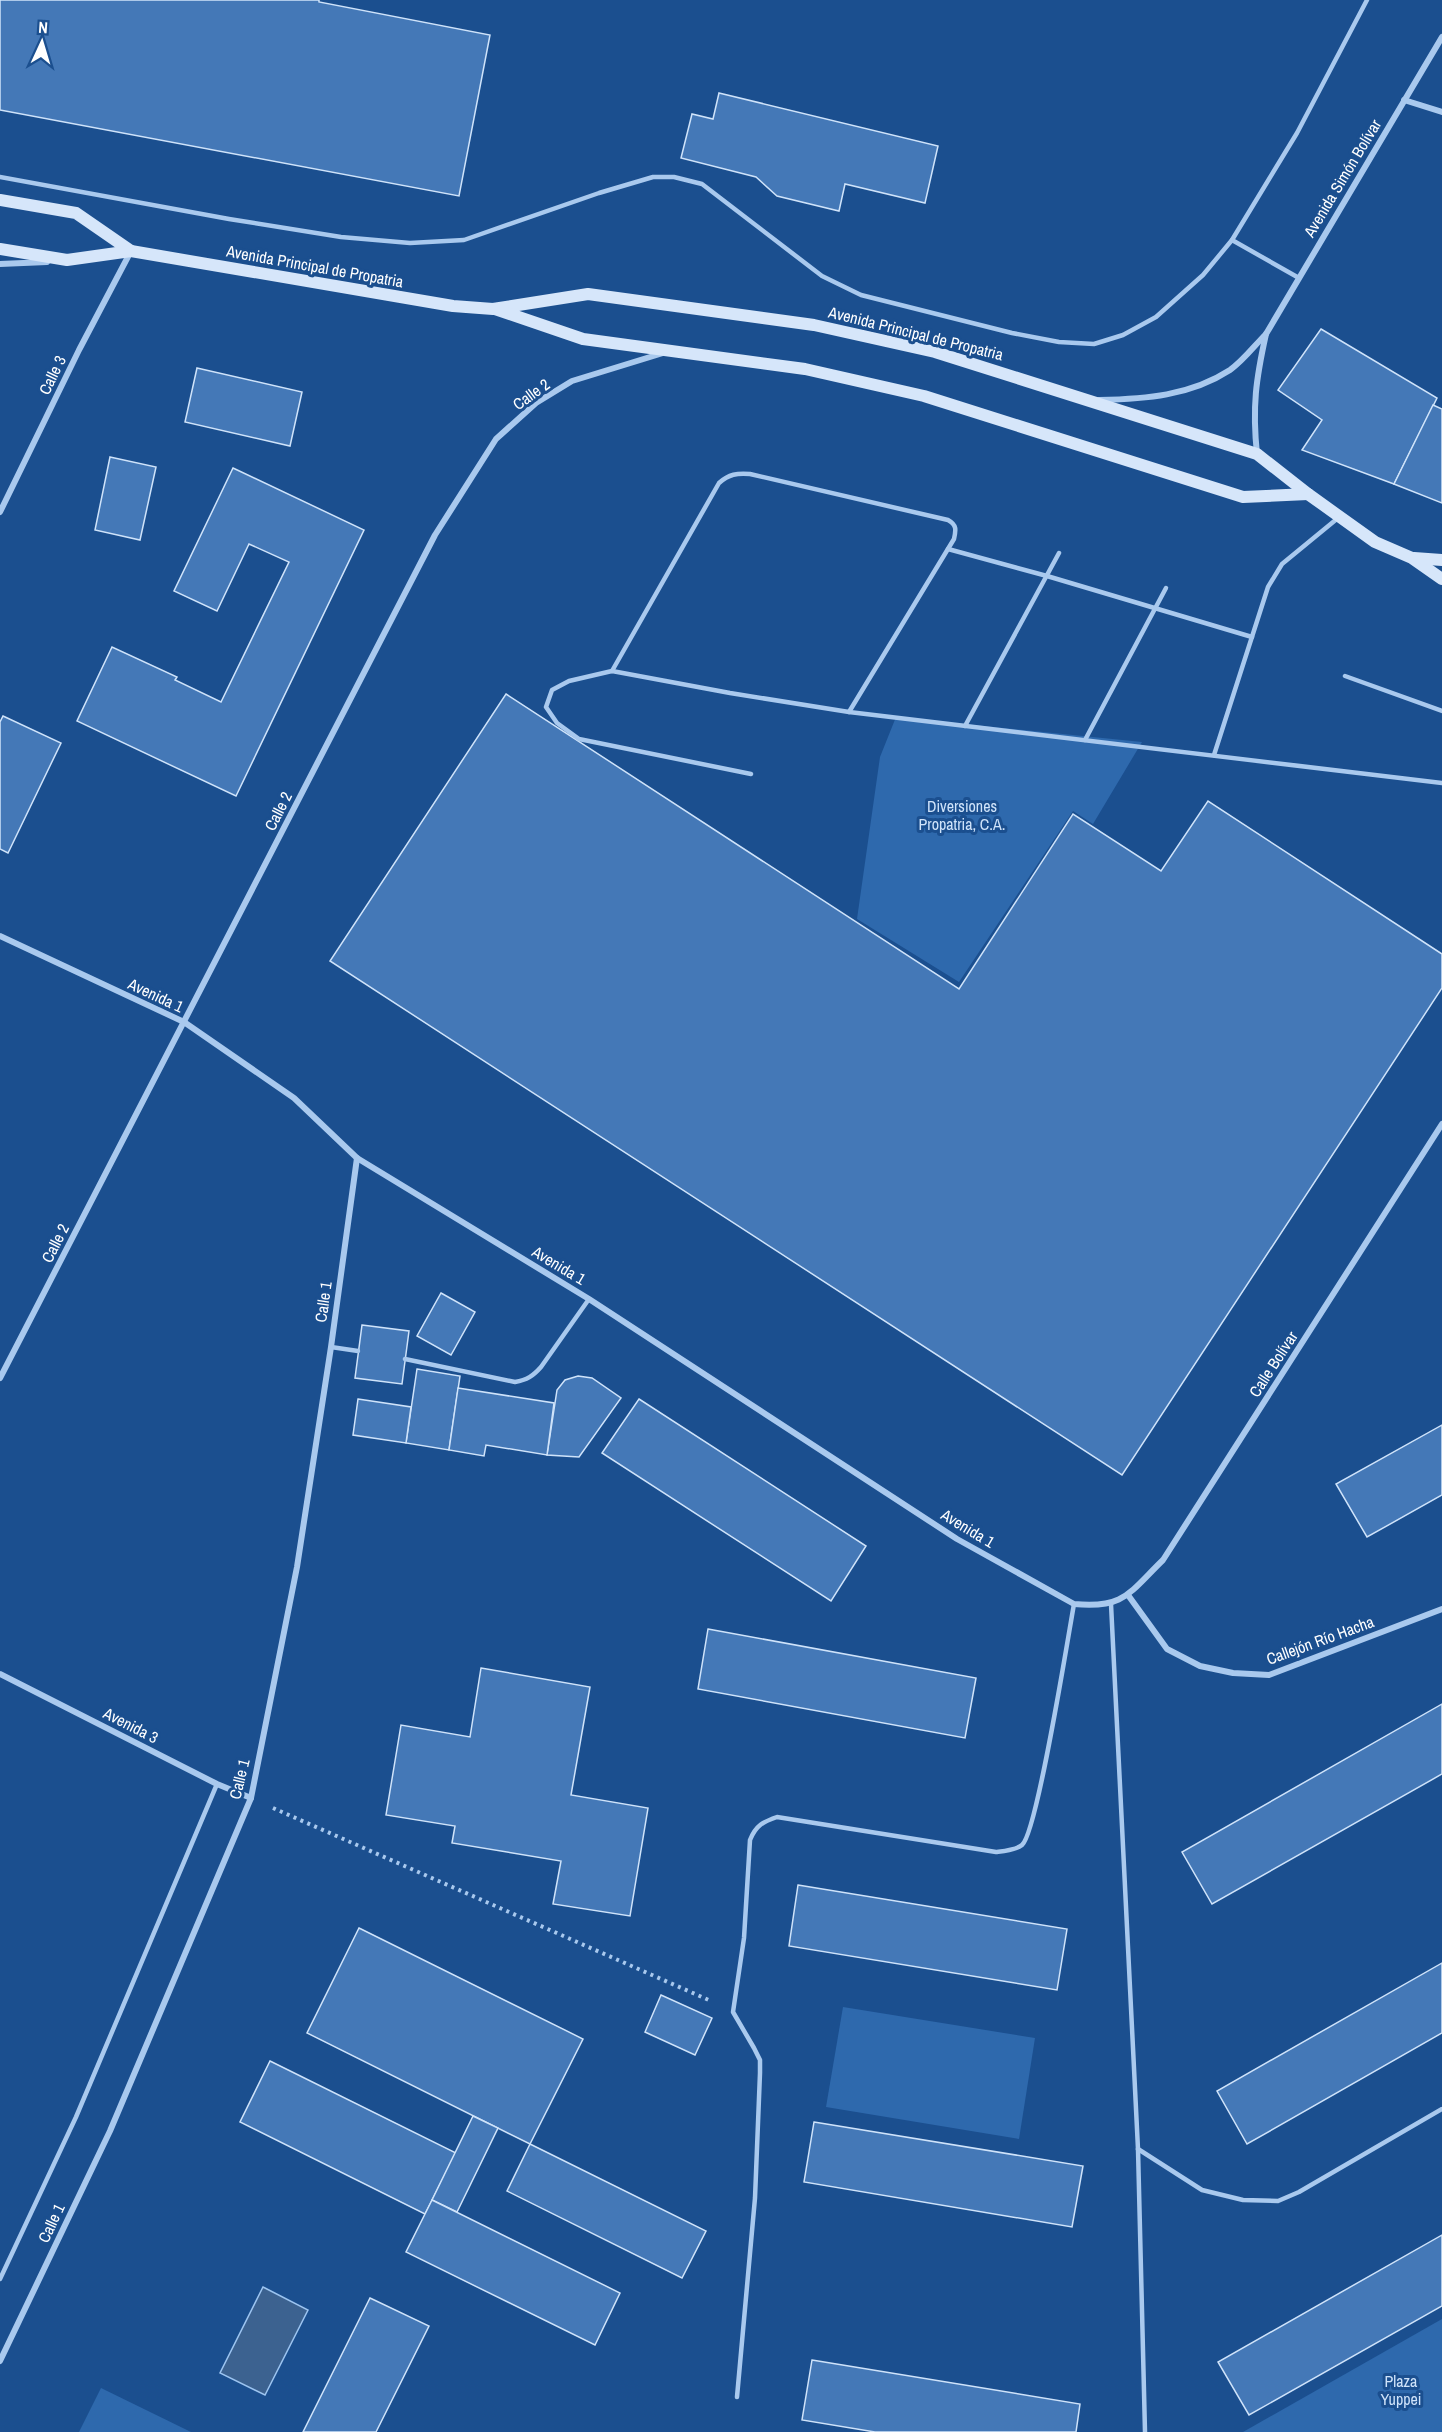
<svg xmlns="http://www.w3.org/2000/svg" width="1442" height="2432" viewBox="0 0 1442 2432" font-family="'Archivo Narrow',sans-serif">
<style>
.green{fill:#2e69ad}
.water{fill:#3c6290;stroke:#9cc4f0;stroke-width:1.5}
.building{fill:#4478b7;stroke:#cfe3fa;stroke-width:1.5}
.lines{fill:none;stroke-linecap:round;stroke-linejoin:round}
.path{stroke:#a9c9ee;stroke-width:4;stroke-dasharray:3 4.5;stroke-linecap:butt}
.lane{stroke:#a9c9ee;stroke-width:4.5}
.street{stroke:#a9c9ee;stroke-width:6}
.secondary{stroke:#d6e6fa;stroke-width:12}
.labels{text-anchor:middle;stroke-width:6;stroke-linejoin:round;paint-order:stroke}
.street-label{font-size:16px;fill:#fff;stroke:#1b4f8f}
.park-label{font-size:16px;fill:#cfe3fa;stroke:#1b4f8f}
</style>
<rect width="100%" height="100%" fill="#1b4f8f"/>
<g class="green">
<path d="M 896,717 L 1142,742 L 1093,824 L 1073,811 L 959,982 L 857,919 L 880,757 Z"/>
<path d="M 843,2007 L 1035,2038 L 1019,2139 L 826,2107 Z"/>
<path d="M 1442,2319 L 1442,2432 L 1243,2432 Z"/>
<path d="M 101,2388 L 191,2432 L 79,2432 Z"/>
</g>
<path class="water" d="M 263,2287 L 308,2310 L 265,2395 L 220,2373 Z"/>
<g class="building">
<path d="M 0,0 L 319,0 L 319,2 L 490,35 L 459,196 L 0,110 Z"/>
<path d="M 719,93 L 938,146 L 925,203 L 845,184 L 839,211 L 777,196 L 756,177 L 681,158 L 692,114 L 713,119 Z"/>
<path d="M 1321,329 L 1437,398 L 1394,484 L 1302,450 L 1322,420 L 1278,390 Z"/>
<path d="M 197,368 L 302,392 L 290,446 L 185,422 Z"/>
<path d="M 1433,405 L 1442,409 L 1442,503 L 1394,484 Z"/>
<path d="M 110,457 L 156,467 L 140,540 L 95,530 Z"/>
<path d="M 233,468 L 364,530 L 236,796 L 77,721 L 112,647 L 177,677 L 175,680 L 221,702 L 289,562 L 249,544 L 217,611 L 174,591 Z"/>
<path d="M 506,694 L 959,989 L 1073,814 L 1161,871 L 1208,801 L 1442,954 L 1442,988 L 1122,1475 L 330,961 Z"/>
<path d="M 3,716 L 61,743 L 8,853 L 0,849 L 0,722 Z"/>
<path d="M 441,1293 L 475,1312 L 451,1355 L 417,1336 Z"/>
<path d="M 362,1325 L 409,1331 L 402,1384 L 355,1378 Z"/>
<path d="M 417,1369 L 460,1376 L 449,1450 L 406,1443 Z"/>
<path d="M 578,1376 L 592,1378 L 621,1398 L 579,1457 L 547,1455 L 557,1390 L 565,1380 Z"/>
<path d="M 458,1388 L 554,1403 L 547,1455 L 486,1445 L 484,1456 L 449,1450 Z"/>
<path d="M 358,1399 L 411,1407 L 406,1443 L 353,1435 Z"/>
<path d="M 639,1399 L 866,1546 L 831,1601 L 602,1453 Z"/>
<path d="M 1442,1425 L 1442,1495 L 1367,1537 L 1336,1484 Z"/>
<path d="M 708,1629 L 976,1678 L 965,1738 L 698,1689 Z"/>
<path d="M 481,1668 L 590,1687 L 571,1795 L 648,1808 L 630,1916 L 553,1904 L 561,1861 L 452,1843 L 455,1826 L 386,1815 L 401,1725 L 470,1737 Z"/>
<path d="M 1442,1704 L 1442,1774 L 1212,1904 L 1182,1852 Z"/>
<path d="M 798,1885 L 1067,1929 L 1057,1990 L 789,1946 Z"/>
<path d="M 359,1928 L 583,2039 L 530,2144 L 307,2033 Z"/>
<path d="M 1442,1963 L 1442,2033 L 1247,2144 L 1217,2091 Z"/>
<path d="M 661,1995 L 712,2018 L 695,2055 L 645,2032 Z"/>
<path d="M 270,2061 L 456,2153 L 425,2214 L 240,2122 Z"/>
<path d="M 473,2116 L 498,2128 L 457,2212 L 432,2200 Z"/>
<path d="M 814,2122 L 1083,2166 L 1072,2227 L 804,2182 Z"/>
<path d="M 530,2144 L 706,2231 L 682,2278 L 507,2191 Z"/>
<path d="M 432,2200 L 620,2293 L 595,2345 L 406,2252 Z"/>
<path d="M 1442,2235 L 1442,2306 L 1249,2415 L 1218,2362 Z"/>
<path d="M 370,2298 L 429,2326 L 376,2432 L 303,2432 Z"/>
<path d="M 812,2360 L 1080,2404 L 1076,2432 L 875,2432 L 802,2420 Z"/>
</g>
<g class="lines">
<path class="path" d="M 273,1808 L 711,2001"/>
<g class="lane">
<path d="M 0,177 L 229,219 L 341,237 L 410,243 L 464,240 L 599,193 L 653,177 L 674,177 L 702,184 L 822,276 L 861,295 L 1012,333 L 1059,342 L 1094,344 L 1123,335 L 1156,317 L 1203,275 L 1232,240 L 1297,133 L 1367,0"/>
<path d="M 1232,240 L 1299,278"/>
<path d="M 948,549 L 1047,576 L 1252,637"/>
<path d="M 612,671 L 719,483 C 729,474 737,473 750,474 L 948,520 C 957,525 956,530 954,539 L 849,712"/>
<path d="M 1345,676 L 1442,711"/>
<path d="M 965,726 L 1059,553"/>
<path d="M 1085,740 L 1166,588"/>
<path d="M 1214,755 L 1268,587 L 1282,564 L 1338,518"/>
<path d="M 751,774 L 579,739 L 557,723 L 546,707 L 552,690 L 569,681 L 612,671 L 730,693 L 849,712 L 1442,783"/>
<path d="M 331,1347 L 358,1351"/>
<path d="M 405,1359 L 515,1382 C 527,1380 533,1376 541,1367 L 589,1299"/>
<path d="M 1111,1604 L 1138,2149 L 1145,2432"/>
<path d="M 1138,2149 L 1202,2190 L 1243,2200 L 1278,2201 L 1299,2192 L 1442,2109"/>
<path d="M 0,2279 L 76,2117 L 217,1784"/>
<path d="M 737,2397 L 755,2198 L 760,2073 L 760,2060 L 754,2048 L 733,2012 L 744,1938 L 750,1840 C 756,1825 763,1822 777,1817 L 996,1852 C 1004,1851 1016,1850 1022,1845 C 1037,1833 1068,1637 1074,1604"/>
</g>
<g class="street">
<path d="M 1404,100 L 1442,112"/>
<path d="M 0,264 L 47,262"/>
<path d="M 1099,400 C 1145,399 1190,396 1230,370 C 1243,361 1255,345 1266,334 L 1442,37"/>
<path d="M 1257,454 C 1252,407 1256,379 1266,334"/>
<path d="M 0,512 L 79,350 L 131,251"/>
<path d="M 0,936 L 184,1022 L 294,1098 L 357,1158 L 589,1299 L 957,1539 L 1074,1604 C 1124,1609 1129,1593 1163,1560 L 1442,1124"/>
<path d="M 0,1378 L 435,535 L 496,439 L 536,403 L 572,381 L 663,353"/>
<path d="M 1128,1595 L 1167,1649 L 1200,1666 L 1233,1673 L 1269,1675 L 1442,1609"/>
<path d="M 0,1674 L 217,1784 L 251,1798"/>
<path d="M 0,2361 L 110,2131 L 251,1798 L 297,1567 L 331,1347 L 357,1158"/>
</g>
<g class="secondary">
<path d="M 0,200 L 76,213 L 131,251"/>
<path d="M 0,249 L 67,260 L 131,251 L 453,306 L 493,309 L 588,294 L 814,325 L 935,352 L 1257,454 L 1308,494 L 1375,542 L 1412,558 L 1442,579"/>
<path d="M 495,309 L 583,339 L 805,369 L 924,396 L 1243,497 L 1308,494"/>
<path d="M 1414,558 L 1442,560"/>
</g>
</g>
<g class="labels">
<g class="street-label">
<text transform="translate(1342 178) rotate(-59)" y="6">Avenida Simón Bolívar</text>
<text transform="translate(315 266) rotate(10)" y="6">Avenida Principal de Propatria</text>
<text transform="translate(916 333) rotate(14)" y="6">Avenida Principal de Propatria</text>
<text transform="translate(52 375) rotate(-64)" y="6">Calle 3</text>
<text transform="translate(531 394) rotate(-36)" y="6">Calle 2</text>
<text transform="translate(278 811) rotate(-63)" y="6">Calle 2</text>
<text transform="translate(156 995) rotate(25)" y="6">Avenida 1</text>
<text transform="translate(55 1243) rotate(-63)" y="6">Calle 2</text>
<text transform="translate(559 1265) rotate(31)" y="6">Avenida 1</text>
<text transform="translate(323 1302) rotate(-82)" y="6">Calle 1</text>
<text transform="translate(1273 1364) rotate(-57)" y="6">Calle Bolívar</text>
<text transform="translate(968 1528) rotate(31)" y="6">Avenida 1</text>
<text transform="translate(1320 1640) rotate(-20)" y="6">Callejón Río Hacha</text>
<text transform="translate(131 1725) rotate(27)" y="6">Avenida 3</text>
<text transform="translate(239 1779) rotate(-76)" y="6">Calle 1</text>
<text transform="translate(51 2223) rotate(-65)" y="6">Calle 1</text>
</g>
<g class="park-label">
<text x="962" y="812">Diversiones<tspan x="962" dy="18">Propatria, C.A.</tspan></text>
<text x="1401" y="2387">Plaza<tspan x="1401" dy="18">Yuppei</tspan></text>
</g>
</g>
<g transform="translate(42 42) rotate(4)" stroke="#1b4f8f" stroke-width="4.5" paint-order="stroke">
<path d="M0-4.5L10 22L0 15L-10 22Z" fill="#ffffff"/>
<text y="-9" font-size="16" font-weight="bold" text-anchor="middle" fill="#ffffff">N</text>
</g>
</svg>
